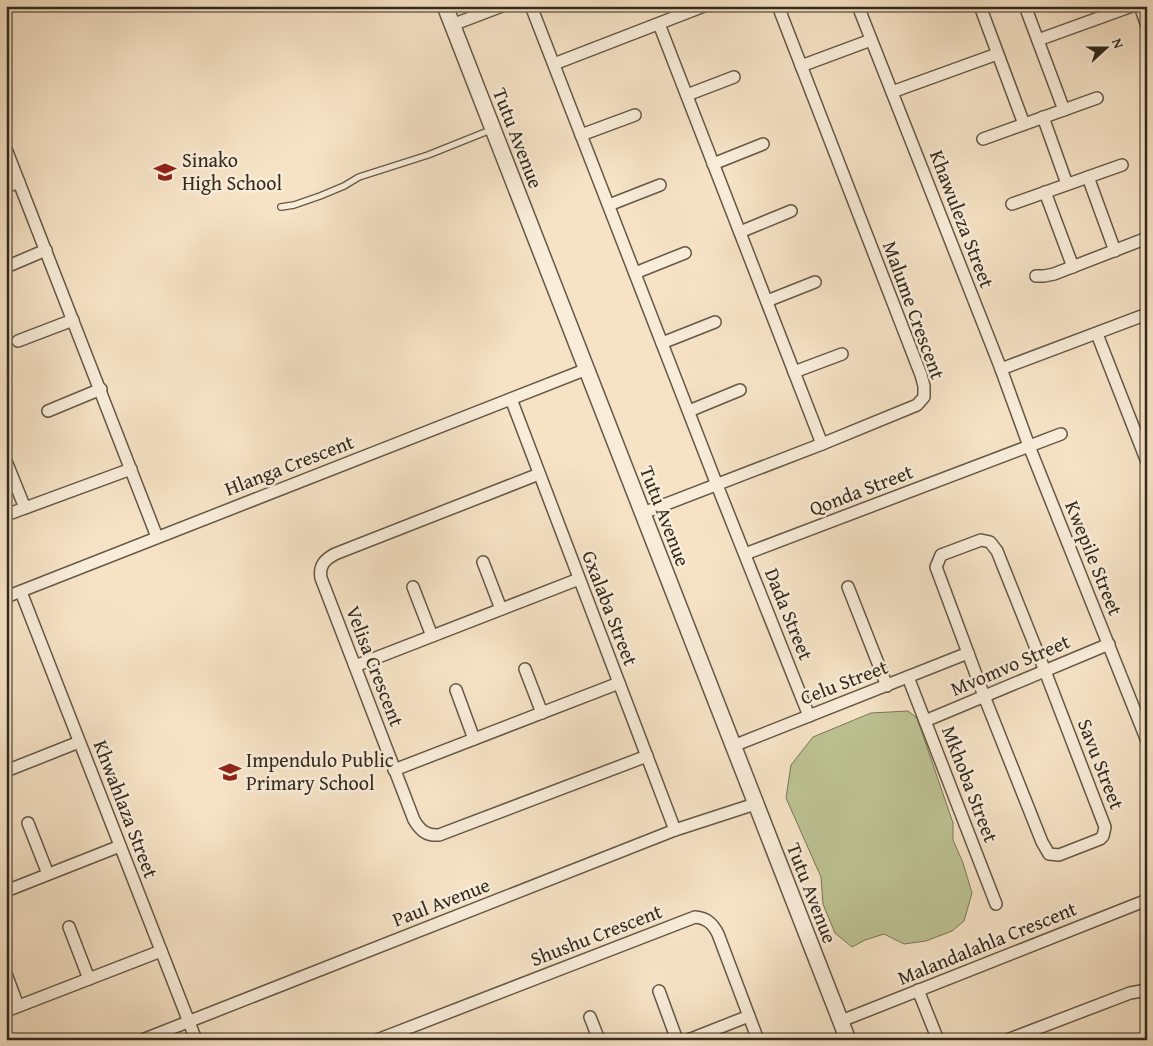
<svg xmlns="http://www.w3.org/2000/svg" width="1153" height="1046" viewBox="0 0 1153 1046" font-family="'Gentium Book Plus',serif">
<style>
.green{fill:#bdc394;stroke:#787658}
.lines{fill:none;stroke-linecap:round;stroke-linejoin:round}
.service-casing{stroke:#645846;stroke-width:8}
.minor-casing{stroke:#645846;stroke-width:14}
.tertiary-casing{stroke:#645846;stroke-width:18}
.service{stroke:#f9edda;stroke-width:5.5}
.minor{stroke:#f9edda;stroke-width:11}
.tertiary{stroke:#f9edda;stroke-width:15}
.labels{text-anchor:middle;stroke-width:5;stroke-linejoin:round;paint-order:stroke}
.street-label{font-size:20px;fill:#33291c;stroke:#f9edda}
.poi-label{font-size:20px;fill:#33291c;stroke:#f9edda;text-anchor:start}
</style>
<rect width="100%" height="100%" fill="#f6e3c6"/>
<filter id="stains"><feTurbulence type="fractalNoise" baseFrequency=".004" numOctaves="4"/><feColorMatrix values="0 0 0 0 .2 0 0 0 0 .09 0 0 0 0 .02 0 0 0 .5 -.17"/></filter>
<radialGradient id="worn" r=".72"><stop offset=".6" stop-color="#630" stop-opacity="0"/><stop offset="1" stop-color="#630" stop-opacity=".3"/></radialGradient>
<path class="green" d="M 908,711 L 917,718 L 953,823 L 953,840 L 963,863 L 972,893 L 964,921 L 952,931 L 926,941 L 904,944 L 884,934 L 865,940 L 852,947 L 835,933 L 823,904 L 821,877 L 786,798 L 791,765 L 813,737 L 871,713 Z"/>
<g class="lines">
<g class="service-casing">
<path id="service" d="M 281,207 L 294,205 L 320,196 L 344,186 L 359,177 L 428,155 L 493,129"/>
</g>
<g class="minor-casing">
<g id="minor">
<path d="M 531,6 L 717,485 L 809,716"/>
<path d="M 858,6 L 1001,369 L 1029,446 L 1147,741"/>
<path d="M 980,6 L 1024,124"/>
<path d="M 1025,6 L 1064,110"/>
<path d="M 1140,6 L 1147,26"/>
<path d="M 659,24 L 822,444"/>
<path d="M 452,25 L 502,6"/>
<path d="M 1038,40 L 1132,6"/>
<path d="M 554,64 L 704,6"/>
<path d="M 801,66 L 871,40"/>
<path d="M 892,92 L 997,54"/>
<path d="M 687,95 L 734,77"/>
<path d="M 1043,117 L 1067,184"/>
<path d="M 581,135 L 635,115"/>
<path d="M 983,139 L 1097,98"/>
<path d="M 6,149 L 157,537"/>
<path d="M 713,164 L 763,144"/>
<path d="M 1088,177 L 1115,251"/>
<path d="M 6,187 L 19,182"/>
<path d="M 1045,192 L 1073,267"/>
<path d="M 1012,204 L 1122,165"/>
<path d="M 609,205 L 660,185"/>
<path d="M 740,232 L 791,211"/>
<path d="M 6,267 L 46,250"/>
<path d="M 635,273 L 685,253"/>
<path d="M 1036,276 L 1044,276 L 1054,274 L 1147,238"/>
<path d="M 767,301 L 815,282"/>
<path d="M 1097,334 L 1147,462"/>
<path d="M 18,341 L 73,320"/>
<path d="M 662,343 L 715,322"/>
<path d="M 1001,369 L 1147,314"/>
<path d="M 794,372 L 842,354"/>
<path d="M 511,399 L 675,830"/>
<path d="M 48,411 L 101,389"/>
<path d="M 689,411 L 740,390"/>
<path d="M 6,461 L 25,508"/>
<path d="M 539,474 L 335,554 C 324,560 319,566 321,578 L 414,820 C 420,830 426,836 439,835 L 647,756"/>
<path d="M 643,513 L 822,444 L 917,405 L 924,397 L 924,386 L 921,375 L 778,6"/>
<path d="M 6,515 L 131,469"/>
<path d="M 981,540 L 990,542 L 997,551 L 1045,671 L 1105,827 L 1103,836 L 1100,839 L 1059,855 L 1049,854 L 1042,842 L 984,696 L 936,567 L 941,555 Z"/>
<path d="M 745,554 L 1061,434"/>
<path d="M 483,562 L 501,609"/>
<path d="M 413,587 L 432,636"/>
<path d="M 848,587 L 887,686"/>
<path d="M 21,592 L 196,1040"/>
<path d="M 6,597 L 587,369"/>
<path d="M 355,666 L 579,579"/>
<path d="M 525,669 L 542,713"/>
<path d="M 908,677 L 996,904"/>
<path d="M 456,690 L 474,739"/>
<path d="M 925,721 L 1109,644"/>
<path d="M 733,746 L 968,653"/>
<path d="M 394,770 L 619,683"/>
<path d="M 6,771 L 79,742"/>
<path d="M 28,823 L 48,874"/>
<path d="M 6,891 L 120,846"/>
<path d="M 69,927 L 89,979"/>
<path d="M 6,974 L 18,1006"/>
<path d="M 918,990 L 938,1040"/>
<path d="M 659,991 L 677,1040"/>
<path d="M 6,1011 L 161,951"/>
<path d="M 590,1017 L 599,1040"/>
<path d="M 841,1021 L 1147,900"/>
<path d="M 142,1040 L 675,830 L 755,804"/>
<path d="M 377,1040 L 695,917 C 707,918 713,924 718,934 L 758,1040"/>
<path d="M 688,1040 L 749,1016"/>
<path d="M 1007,1040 L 1130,993 L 1147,990"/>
</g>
</g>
<g class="tertiary-casing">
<path id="tertiary" d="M 445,6 L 848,1040"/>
</g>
<use href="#service" class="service"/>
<use href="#minor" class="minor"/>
<use href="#tertiary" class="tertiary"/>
</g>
<defs>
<g id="school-bare" transform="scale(1.725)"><path d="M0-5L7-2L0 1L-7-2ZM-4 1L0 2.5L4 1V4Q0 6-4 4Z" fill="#8f2418" stroke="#f9edda" stroke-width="2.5" paint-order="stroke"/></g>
</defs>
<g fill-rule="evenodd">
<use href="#school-bare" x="165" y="172"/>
<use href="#school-bare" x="230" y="772"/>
</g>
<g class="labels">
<g class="street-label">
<text transform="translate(518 138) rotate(69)" y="7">Tutu Avenue</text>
<text transform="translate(962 219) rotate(69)" y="7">Khawuleza Street</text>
<text transform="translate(914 310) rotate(70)" y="7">Malume Crescent</text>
<text transform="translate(289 465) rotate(-21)" y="7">Hlanga Crescent</text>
<text transform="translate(861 490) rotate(-21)" y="7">Qonda Street</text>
<text transform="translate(665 516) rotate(69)" y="7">Tutu Avenue</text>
<text transform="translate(1094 558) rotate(68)" y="7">Kwepile Street</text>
<text transform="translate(610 608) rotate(69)" y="7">Gxalaba Street</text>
<text transform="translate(789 614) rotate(68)" y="7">Dada Street</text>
<text transform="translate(1010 665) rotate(-23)" y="7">Mvomvo Street</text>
<text transform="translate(375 666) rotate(69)" y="7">Velisa Crescent</text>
<text transform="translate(844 682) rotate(-21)" y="7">Celu Street</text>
<text transform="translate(1101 764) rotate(69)" y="7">Savu Street</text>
<text transform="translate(970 784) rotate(69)" y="7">Mkhoba Street</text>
<text transform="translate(126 809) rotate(69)" y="7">Khwahlaza Street</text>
<text transform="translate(812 893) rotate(69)" y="7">Tutu Avenue</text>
<text transform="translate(441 902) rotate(-21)" y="7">Paul Avenue</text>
<text transform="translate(596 935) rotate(-21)" y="7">Shushu Crescent</text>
<text transform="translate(987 943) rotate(-22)" y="7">Malandalahla Crescent</text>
</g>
<g class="poi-label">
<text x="182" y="167">Sinako<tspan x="182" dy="23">High School</tspan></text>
<text x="246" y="767">Impendulo Public<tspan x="246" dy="23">Primary School</tspan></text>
</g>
</g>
<rect width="1153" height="1046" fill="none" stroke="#f6e3c6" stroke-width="25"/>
<rect x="8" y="8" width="1138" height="1031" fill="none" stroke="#33291c" stroke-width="2.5"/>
<rect x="12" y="12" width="1128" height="1021" fill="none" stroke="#33291c"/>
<g transform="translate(1106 48) rotate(69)" stroke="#f9edda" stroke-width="4" paint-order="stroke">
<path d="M0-4L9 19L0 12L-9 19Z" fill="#33291c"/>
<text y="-8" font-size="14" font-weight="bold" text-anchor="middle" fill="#33291c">N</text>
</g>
<rect width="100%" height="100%" filter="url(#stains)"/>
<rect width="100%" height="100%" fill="url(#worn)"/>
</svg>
